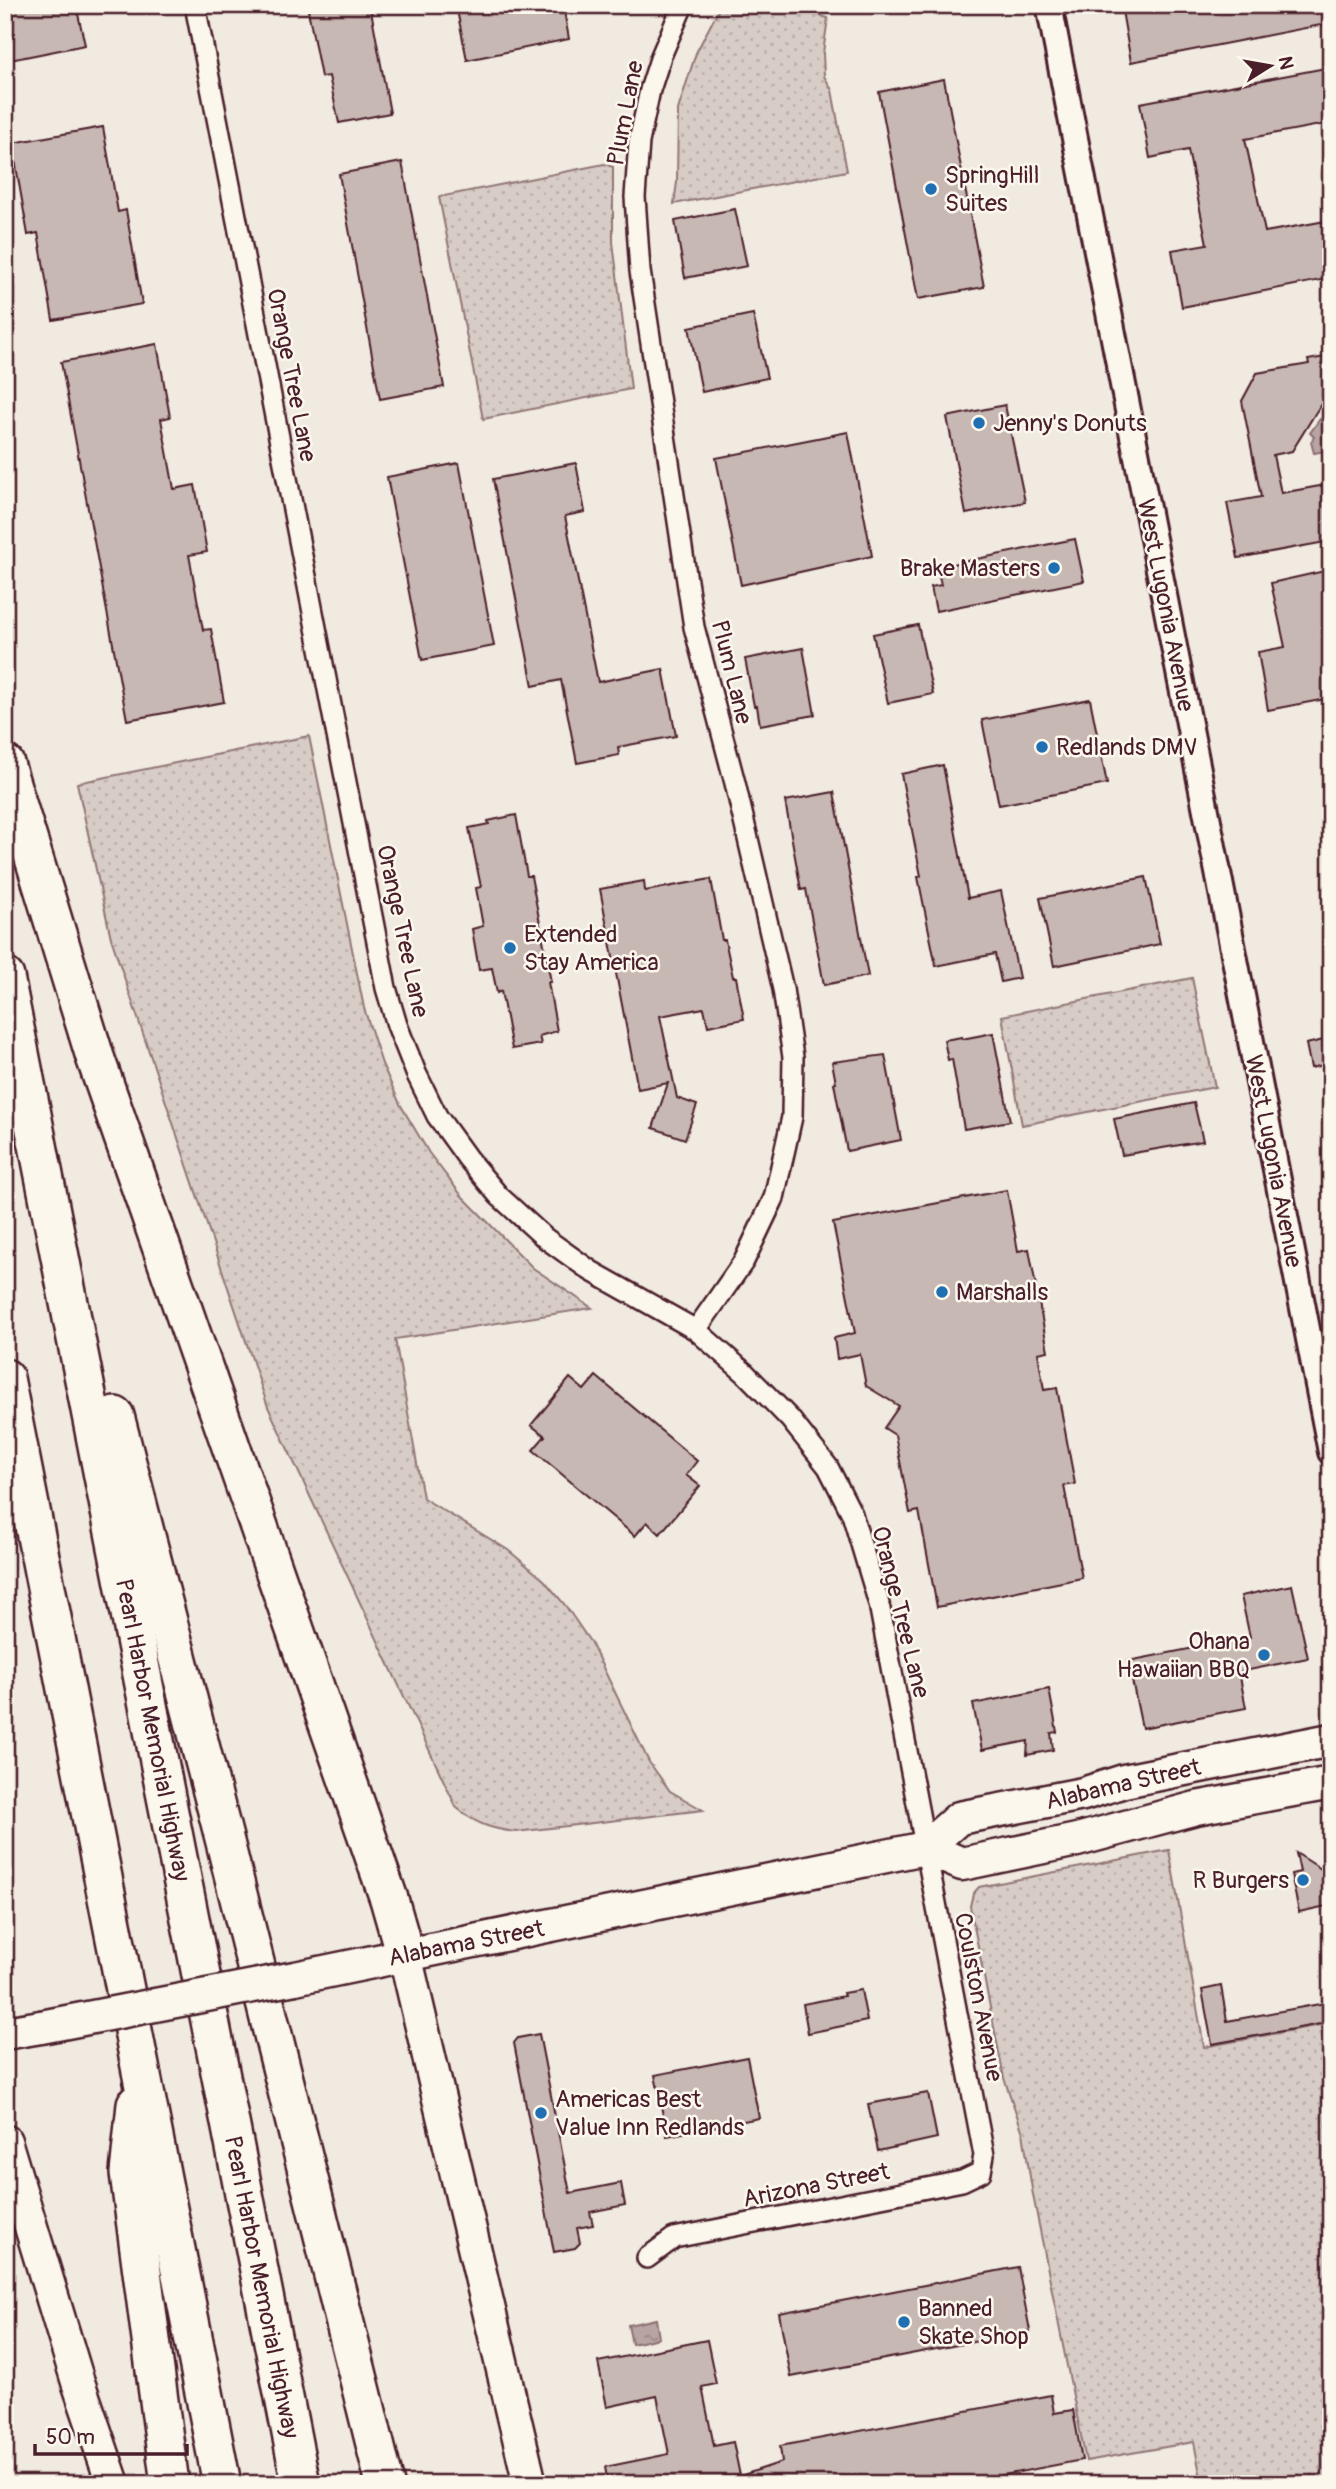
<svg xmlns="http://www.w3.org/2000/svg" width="1336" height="2489" viewBox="0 0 1336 2489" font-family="Pangolin,sans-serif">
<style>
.grass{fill:url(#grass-dots);stroke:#917678;stroke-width:2}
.water{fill:url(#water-ripples);stroke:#8c6f72;stroke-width:2}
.building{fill:#c8b8b3;stroke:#4a1f2b;stroke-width:2}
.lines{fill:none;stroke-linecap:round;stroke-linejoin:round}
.minor-casing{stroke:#4a1f2b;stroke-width:24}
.tertiary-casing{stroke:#4a1f2b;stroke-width:30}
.primary-casing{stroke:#4a1f2b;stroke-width:37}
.motorway-casing{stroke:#4a1f2b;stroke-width:42}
.minor{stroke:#fbf7ec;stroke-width:19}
.tertiary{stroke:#fbf7ec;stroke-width:24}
.primary{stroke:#fbf7ec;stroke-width:32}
.motorway{stroke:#fbf7ec;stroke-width:37}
.primary-bridge-casing{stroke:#4a1f2b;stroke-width:37;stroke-linecap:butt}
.primary-bridge{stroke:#fbf7ec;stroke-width:32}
.poi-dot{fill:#1f6fb2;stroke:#fbf7ec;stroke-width:2.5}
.labels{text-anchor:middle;stroke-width:5;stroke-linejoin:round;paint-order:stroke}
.street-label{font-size:24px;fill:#4a1f2b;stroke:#fbf7ec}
.poi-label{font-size:24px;fill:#4a1f2b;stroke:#fbf7ec;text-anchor:start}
</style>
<defs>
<pattern id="grass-dots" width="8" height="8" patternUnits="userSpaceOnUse" patternTransform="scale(1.75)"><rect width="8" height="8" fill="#d8ccc6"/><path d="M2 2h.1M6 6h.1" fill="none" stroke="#bbafaa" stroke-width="1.8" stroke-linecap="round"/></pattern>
<pattern id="water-ripples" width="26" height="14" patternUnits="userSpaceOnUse" patternTransform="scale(1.75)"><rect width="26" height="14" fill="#b8a4a2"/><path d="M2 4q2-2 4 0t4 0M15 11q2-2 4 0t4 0" fill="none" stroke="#988584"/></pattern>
</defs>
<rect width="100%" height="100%" fill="#f0eae0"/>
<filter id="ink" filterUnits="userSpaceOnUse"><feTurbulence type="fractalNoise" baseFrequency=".0143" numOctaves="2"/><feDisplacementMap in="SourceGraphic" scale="14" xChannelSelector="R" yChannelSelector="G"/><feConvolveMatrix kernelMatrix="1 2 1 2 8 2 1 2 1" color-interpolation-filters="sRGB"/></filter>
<g filter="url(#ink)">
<g class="grass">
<path d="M 721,5 L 785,5 L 828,18 L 823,53 L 824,76 L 832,90 L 847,171 L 674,204 L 677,182 L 678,110 L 696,53 Z"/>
<path d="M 604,164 L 613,167 L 613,242 L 631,389 L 483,419 L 439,197 Z"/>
<path d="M 309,736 L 364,1008 L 382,1064 L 400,1104 L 429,1153 L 462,1196 L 533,1268 L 592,1308 L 395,1339 L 423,1498 L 508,1550 L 544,1580 L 565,1605 L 591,1643 L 649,1762 L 670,1791 L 703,1810 L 516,1832 C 491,1829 475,1824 456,1807 L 268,1407 L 111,938 L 77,783 Z"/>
<path d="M 1192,978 L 1215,1087 L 1022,1125 L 1002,1016 Z"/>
<path d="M 1169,1850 L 1204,2047 L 1331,2023 L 1331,2484 L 1202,2484 L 1194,2442 L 1086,2461 L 1033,2195 L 1023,2133 L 1004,2078 L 970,1906 L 973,1894 L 979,1887 Z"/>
</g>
<g class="water">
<path d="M 1327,417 L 1331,420 L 1331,450 L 1314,453 L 1311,442 L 1314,437 L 1310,433 L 1320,419 L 1324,422 Z"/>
<path d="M 656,2319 L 659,2338 L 632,2344 L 628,2325 Z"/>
</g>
<g class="building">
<path d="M 5,5 L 76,5 L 85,45 L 5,61 Z"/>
<path d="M 307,5 L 370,5 L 390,113 L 339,123 L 329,76 L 321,77 Z"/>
<path d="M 456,5 L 563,5 L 569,39 L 467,60 Z"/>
<path d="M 1121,5 L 1331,5 L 1331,23 L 1131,62 Z"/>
<path d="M 1331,67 L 1331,123 L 1245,139 L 1265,232 L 1331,220 L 1331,278 L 1182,307 L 1172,250 L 1207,244 L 1188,150 L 1150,158 L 1140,103 Z"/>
<path d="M 944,79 L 984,287 L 918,299 L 879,92 Z"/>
<path d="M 103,127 L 118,212 L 126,210 L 142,304 L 53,320 L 38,233 L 28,235 L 12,143 Z"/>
<path d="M 402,162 L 444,387 L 380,399 L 339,174 Z"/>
<path d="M 735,209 L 747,266 L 685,278 L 675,221 Z"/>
<path d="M 753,314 L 767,378 L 702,392 L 689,327 Z"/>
<path d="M 157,344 L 170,417 L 161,419 L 174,489 L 195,485 L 207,552 L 189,555 L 203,630 L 211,629 L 224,702 L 127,720 L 61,362 Z"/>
<path d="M 1331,356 L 1331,395 L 1326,396 L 1292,451 L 1273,455 L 1281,493 L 1331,484 L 1331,541 L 1238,558 L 1227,503 L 1261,497 L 1242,401 L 1257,373 L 1309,364 L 1308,360 Z"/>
<path d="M 1005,405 L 1025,502 L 966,514 L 947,417 Z"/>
<path d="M 848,432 L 872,556 L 741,585 L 716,458 Z"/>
<path d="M 459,463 L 494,646 L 422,660 L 387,477 Z"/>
<path d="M 576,463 L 585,512 L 565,516 L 598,682 L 663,669 L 676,736 L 618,747 L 619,755 L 577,763 L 561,680 L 533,686 L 493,479 Z"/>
<path d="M 1075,539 L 1084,581 L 936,611 L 931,587 L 941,585 L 937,567 Z"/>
<path d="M 1329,570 L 1331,698 L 1268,710 L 1258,652 L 1285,647 L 1271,583 Z"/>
<path d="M 918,625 L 933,694 L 888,703 L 873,634 Z"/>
<path d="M 803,648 L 815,715 L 760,725 L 757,706 L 754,706 L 745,659 Z"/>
<path d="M 1090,699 L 1107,784 L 999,805 L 982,720 Z"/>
<path d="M 943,765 L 968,898 L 1001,891 L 1019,978 L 1001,982 L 995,954 L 936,966 L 918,877 L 921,876 L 901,774 Z"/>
<path d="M 834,792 L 868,976 L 824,985 L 806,889 L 801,890 L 785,801 Z"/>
<path d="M 516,815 L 527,876 L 531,876 L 551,982 L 548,982 L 557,1031 L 539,1036 L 541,1044 L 512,1049 L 501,991 L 497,993 L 492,968 L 479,970 L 472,929 L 483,926 L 476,888 L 481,887 L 469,828 L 489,824 L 488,821 Z"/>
<path d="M 1146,877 L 1160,944 L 1054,966 L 1040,898 Z"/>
<path d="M 711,879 L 722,940 L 725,940 L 733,977 L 736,977 L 744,1019 L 708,1026 L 704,1008 L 660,1016 L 677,1098 L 697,1105 L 685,1139 L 653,1128 L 668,1083 L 638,1089 L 600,889 L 644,881 L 645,891 Z"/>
<path d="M 993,1033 L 1010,1121 L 964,1129 L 952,1059 L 948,1060 L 944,1040 L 962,1037 L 962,1039 Z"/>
<path d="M 1328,1039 L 1331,1063 L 1311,1068 L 1306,1044 Z"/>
<path d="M 885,1055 L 901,1140 L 847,1151 L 834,1083 L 836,1083 L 832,1062 Z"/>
<path d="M 1194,1103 L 1203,1141 L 1122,1155 L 1114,1119 Z"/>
<path d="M 1007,1190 L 1018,1251 L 1029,1249 L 1048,1351 L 1038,1353 L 1044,1390 L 1057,1388 L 1075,1484 L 1064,1486 L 1082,1578 L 937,1607 L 919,1511 L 910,1513 L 895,1435 L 884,1428 L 899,1406 L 866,1386 L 860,1354 L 837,1359 L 834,1338 L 855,1333 L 833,1223 Z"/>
<path d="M 596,1376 L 697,1461 L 686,1475 L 700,1486 L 660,1534 L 647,1522 L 635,1536 L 533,1450 L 545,1436 L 531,1425 L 570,1378 L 584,1390 Z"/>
<path d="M 1292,1585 L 1308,1658 L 1239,1672 L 1246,1708 L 1142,1728 L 1128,1661 L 1250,1637 L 1241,1596 Z"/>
<path d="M 1049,1689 L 1057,1732 L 1051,1733 L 1053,1750 L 1027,1755 L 1028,1741 L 982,1750 L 973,1704 Z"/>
<path d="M 1296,1853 L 1329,1874 L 1331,1905 L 1299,1912 L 1291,1874 L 1300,1872 Z"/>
<path d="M 1221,1986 L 1227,2021 L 1331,2002 L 1331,2022 L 1212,2044 L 1202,1990 Z"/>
<path d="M 861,1990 L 867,2021 L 808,2033 L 803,2004 L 844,1996 L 843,1993 Z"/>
<path d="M 539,2034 L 570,2193 L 621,2183 L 625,2205 L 590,2212 L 593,2225 L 577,2228 L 580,2243 L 575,2248 L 554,2252 L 514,2043 L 518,2038 Z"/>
<path d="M 747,2057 L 759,2118 L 667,2136 L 655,2075 Z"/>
<path d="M 928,2093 L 937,2138 L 878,2151 L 868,2104 Z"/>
<path d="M 1018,2267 L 1030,2331 L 791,2377 L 779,2313 Z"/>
<path d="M 707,2340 L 716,2384 L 702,2387 L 714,2446 L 733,2442 L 740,2476 L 782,2462 L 780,2446 L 1051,2395 L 1054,2413 L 1073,2410 L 1082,2460 L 958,2484 L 608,2484 L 605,2467 L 669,2454 L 657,2396 L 607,2407 L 598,2362 Z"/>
</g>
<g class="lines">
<g class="minor-casing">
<g id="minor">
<path d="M 195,5 L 386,988 L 397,1025 L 416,1073 L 437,1116 L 468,1159 L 499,1196 L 545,1238 L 591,1271 L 696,1330 L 745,1373 L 790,1419 L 828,1467 L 852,1514 L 879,1604 L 984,2155 L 981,2172 L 962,2181 L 674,2238 L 647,2258"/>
<path d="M 683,5 L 661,56 L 650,90 L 639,142 L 635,197 L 640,271 L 694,627 L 735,783 L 783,989 L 793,1057 L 792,1117 L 774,1198 L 744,1261 L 696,1330"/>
</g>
</g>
<g class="tertiary-casing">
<path id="tertiary" d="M 1049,5 L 1331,1452"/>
</g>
<g class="primary-casing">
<g id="primary">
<path d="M 925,1848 L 962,1864 L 1077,1840 L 1196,1808 L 1331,1783"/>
<path d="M 405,1955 L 530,2484"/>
<path d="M 295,1978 L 925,1848 L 959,1818 L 1083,1794 L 1124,1781 L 1331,1740"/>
<path d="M 5,2033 L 41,2027"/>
<path d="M 5,2141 L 78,2382 L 113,2484"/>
</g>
</g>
<g class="motorway-casing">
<g id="motorway">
<path d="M 5,764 L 95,1057 L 389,1899 L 405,1955"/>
<path d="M 5,977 L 301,2484"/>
<path d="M 5,1378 L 222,2484"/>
<path d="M 115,1416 L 224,1838 L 385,2484"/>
<path d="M 136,2104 L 129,2173 L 170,2484"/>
</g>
</g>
<use href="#minor" class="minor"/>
<use href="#tertiary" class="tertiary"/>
<use href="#primary" class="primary"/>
<use href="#motorway" class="motorway"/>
<g class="primary-bridge-casing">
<path id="primary-bridge" d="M 41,2027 L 295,1978"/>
</g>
<use href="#primary-bridge" class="primary-bridge"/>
</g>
</g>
<g class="poi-dot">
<circle cx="931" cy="189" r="7"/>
<circle cx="979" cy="423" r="7"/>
<circle cx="1054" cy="568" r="7"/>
<circle cx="1042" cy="747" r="7"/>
<circle cx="510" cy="948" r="7"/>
<circle cx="942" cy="1292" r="7"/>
<circle cx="1264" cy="1655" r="7"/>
<circle cx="1303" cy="1880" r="7"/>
<circle cx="541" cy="2113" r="7"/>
<circle cx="904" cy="2322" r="7"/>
</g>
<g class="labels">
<g class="street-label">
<text transform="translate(625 113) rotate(-79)" y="8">Plum Lane</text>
<text transform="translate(292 375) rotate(79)" y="8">Orange Tree Lane</text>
<text transform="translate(1166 605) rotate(79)" y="8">West Lugonia Avenue</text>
<text transform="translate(732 672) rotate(76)" y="8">Plum Lane</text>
<text transform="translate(403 931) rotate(78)" y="8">Orange Tree Lane</text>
<text transform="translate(1274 1161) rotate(79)" y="8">West Lugonia Avenue</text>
<text transform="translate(901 1612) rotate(76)" y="8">Orange Tree Lane</text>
<text transform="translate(153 1730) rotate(79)" y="8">Pearl Harbor Memorial Highway</text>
<text transform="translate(1123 1784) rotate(-13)" y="8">Alabama Street</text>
<text transform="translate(466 1943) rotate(-11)" y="8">Alabama Street</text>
<text transform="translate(979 1997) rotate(79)" y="8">Coulston Avenue</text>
<text transform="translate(816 2185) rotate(-11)" y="8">Arizona Street</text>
<text transform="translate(262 2287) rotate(79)" y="8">Pearl Harbor Memorial Highway</text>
</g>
<g class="poi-label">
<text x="945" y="183">SpringHill<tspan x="945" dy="28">Suites</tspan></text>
<text x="993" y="431">Jenny's Donuts</text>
<text x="1040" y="576" text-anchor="end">Brake Masters</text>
<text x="1056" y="755">Redlands DMV</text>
<text x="524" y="942">Extended<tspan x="524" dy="28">Stay America</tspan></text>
<text x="956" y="1300">Marshalls</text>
<text x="1250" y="1649" text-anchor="end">Ohana<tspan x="1250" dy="28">Hawaiian BBQ</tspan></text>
<text x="1289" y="1888" text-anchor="end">R Burgers</text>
<text x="555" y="2107">Americas Best<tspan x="555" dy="28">Value Inn Redlands</tspan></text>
<text x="918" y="2316">Banned<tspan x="918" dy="28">Skate Shop</tspan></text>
</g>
</g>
<rect width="1336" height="2489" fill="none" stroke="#fbf7ec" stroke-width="28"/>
<rect x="14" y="14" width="1308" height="2461" fill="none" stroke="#4a1f2b" stroke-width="2.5" filter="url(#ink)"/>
<g transform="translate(1270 66) rotate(79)" stroke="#fbf7ec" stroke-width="5" paint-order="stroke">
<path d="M0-5L12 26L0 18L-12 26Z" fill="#4a1f2b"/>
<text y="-10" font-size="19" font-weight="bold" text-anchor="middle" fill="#4a1f2b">N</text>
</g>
<path d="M35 2444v10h152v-10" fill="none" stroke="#4a1f2b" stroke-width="3.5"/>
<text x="46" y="2444" font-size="21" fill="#4a1f2b" stroke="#fbf7ec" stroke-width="5" paint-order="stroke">50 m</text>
</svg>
